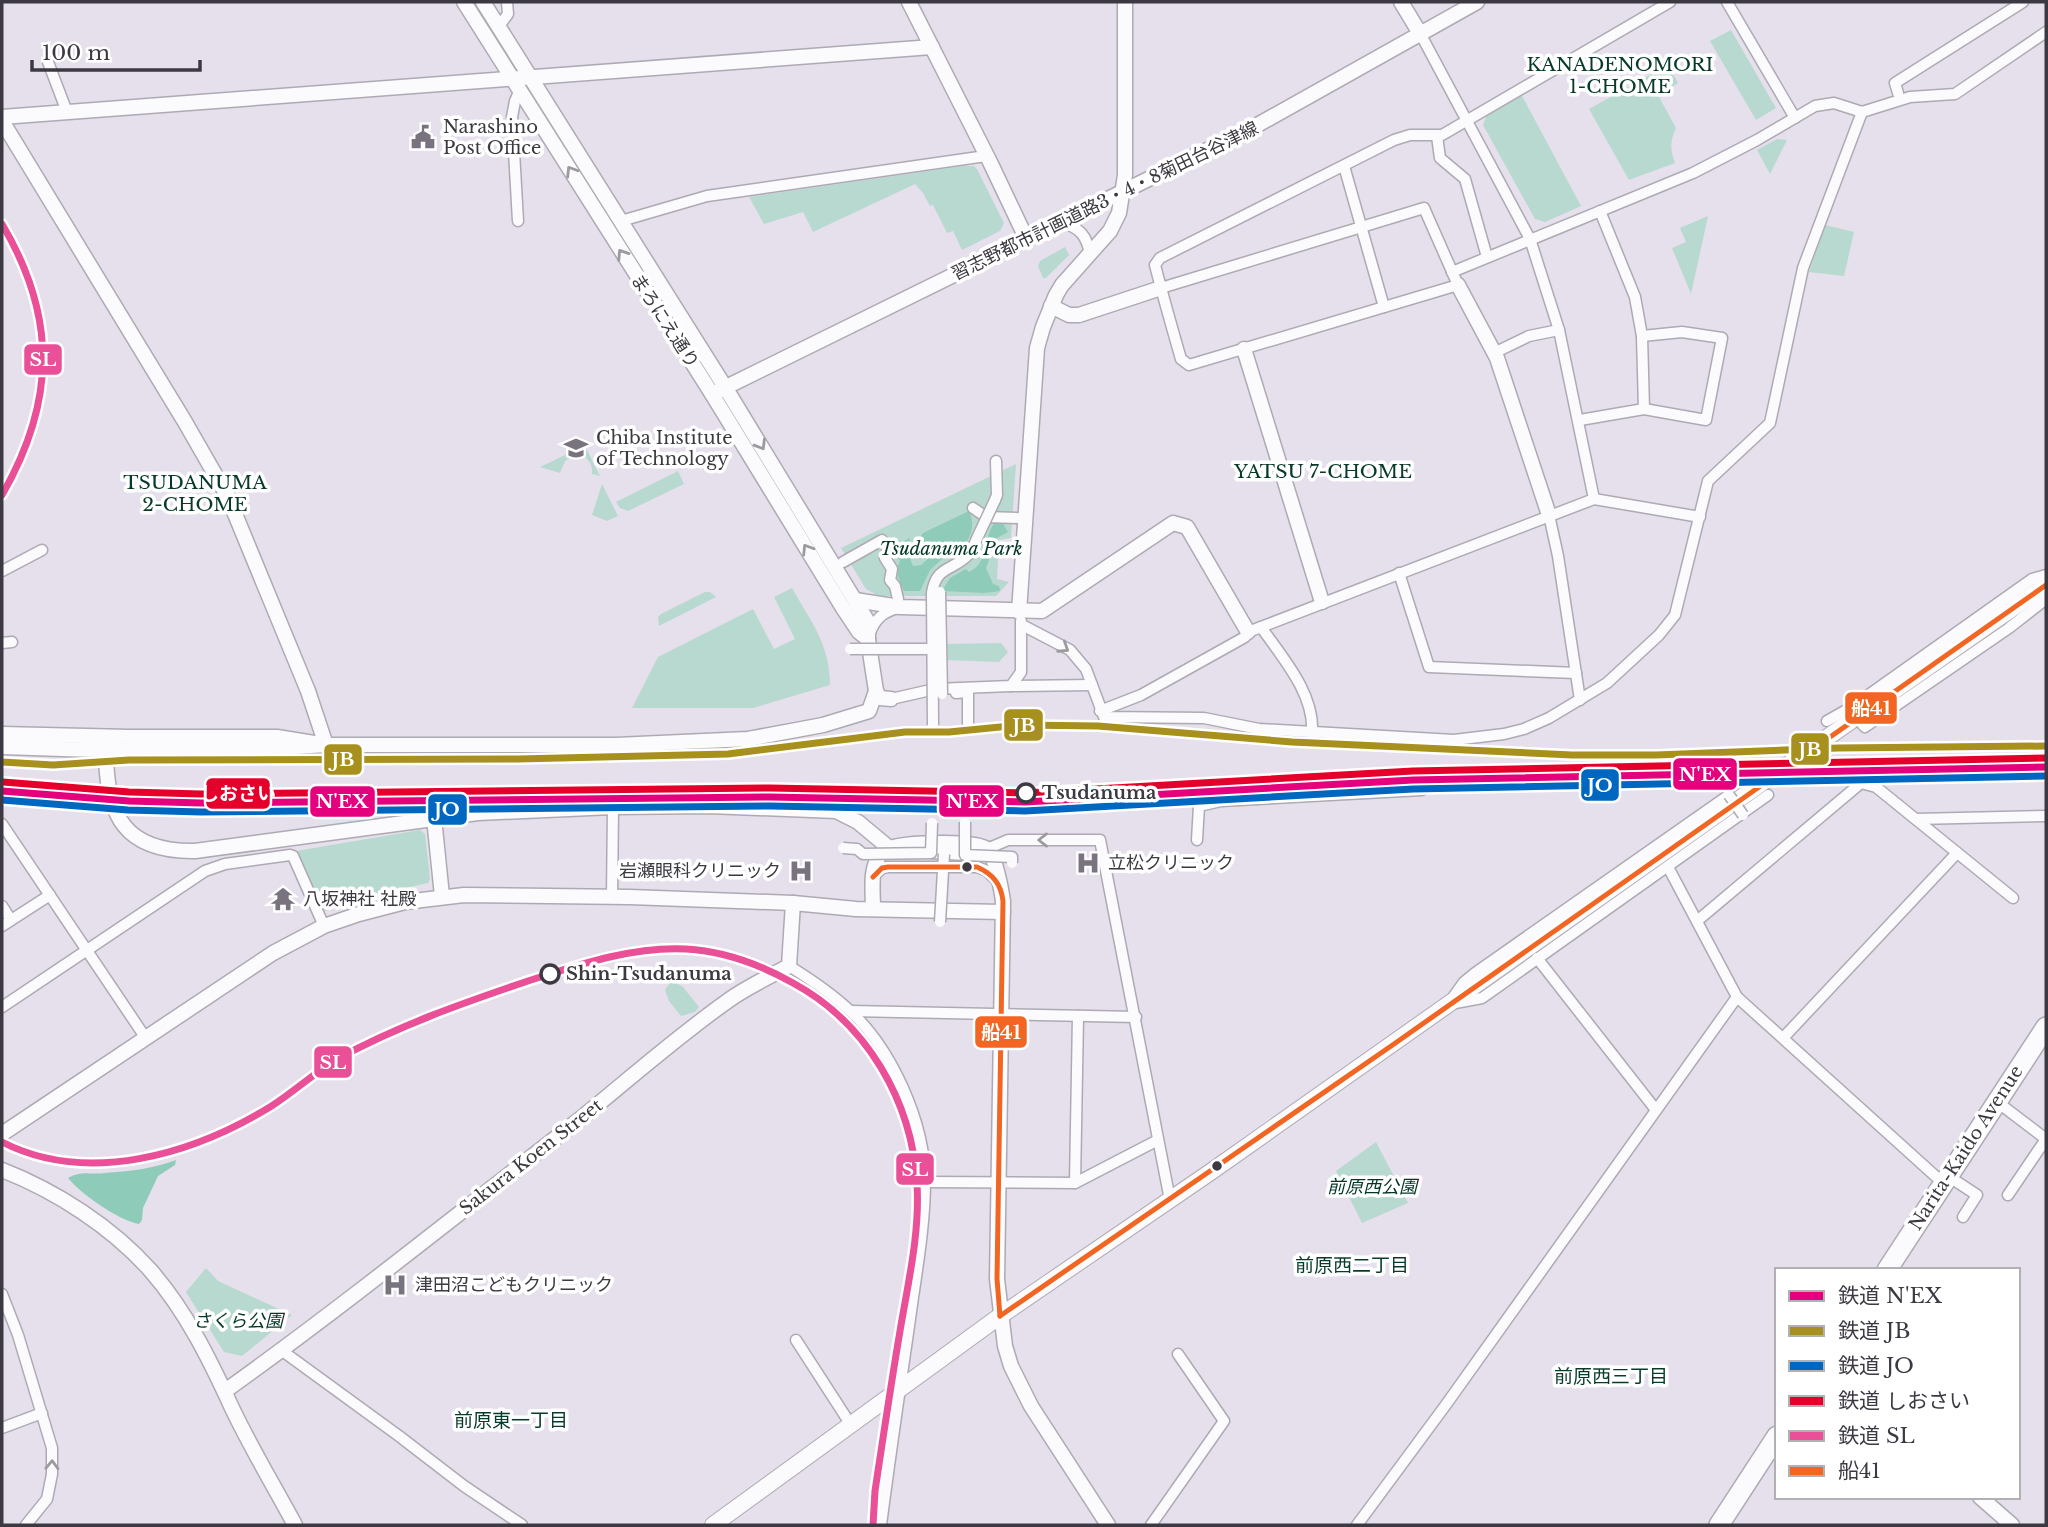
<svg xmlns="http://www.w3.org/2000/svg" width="2048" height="1527" viewBox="0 0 2048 1527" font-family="'Libre Baskerville','Noto Sans JP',serif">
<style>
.green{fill:#b8d9cf}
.forest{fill:#8fcbb9}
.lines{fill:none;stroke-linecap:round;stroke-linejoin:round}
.street-casing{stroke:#aeaab4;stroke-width:13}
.secondary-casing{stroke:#aeaab4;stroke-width:17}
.primary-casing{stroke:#aeaab4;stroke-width:18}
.highway-casing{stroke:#aeaab4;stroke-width:22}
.street{stroke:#fbfafc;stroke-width:10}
.secondary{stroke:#fbfafc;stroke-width:14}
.primary{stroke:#fbfafc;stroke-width:16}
.highway{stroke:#fbfafc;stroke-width:19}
.street-bridge-casing{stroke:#aeaab4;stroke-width:13;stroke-linecap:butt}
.street-bridge{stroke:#fbfafc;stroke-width:10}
.bus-1-casing{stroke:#fff;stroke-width:10}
.bus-1{stroke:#f26522;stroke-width:5}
.rail-1-casing{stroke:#fff;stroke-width:12}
.rail-2-casing{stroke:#fff;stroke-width:12}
.rail-3-casing{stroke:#fff;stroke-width:12}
.rail-4-casing{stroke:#fff;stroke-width:12}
.rail-5-casing{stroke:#fff;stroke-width:12}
.rail-1{stroke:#e5007d;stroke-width:7}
.rail-2{stroke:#a8901e;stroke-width:7}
.rail-3{stroke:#0067c0;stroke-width:7}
.rail-4{stroke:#e4002b;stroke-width:7}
.rail-5{stroke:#e95098;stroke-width:7}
.oneway{stroke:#9c9a9f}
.stop-dot{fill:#fff;stroke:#3d3942;stroke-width:3.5}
.bus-dot{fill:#3d3942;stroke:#fff;stroke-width:2.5}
.labels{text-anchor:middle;stroke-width:7;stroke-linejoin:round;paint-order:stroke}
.poi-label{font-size:18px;fill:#3d3942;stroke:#fff;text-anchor:start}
.street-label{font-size:18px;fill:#3d3942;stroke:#fff}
.park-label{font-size:18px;font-style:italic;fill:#023625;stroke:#fff}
.stop-label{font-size:18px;font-weight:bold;fill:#3d3942;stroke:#fff;text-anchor:start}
.neighbourhood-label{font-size:19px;fill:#083a29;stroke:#fff}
.line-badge{stroke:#fff;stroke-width:2.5}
.badge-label{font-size:19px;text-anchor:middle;font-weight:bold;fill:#fff}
</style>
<rect width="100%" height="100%" fill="#e5e0ec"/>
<g class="green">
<path d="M 1731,30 L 1776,108 L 1756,120 L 1710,41 Z"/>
<path d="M 1668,65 L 1678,83 L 1658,95 L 1676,128 C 1670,141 1670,149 1675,163 L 1629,180 L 1589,109 Z"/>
<path d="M 1521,94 L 1581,206 L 1545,222 L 1535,219 L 1483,125 L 1487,114 Z"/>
<path d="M 1777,139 L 1787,140 L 1770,174 L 1757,150 Z"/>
<path d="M 963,166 L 974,166 L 977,169 L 1004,223 L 1000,231 L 962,250 L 953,231 L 947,233 L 933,205 L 930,206 L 923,193 L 915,184 L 813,232 L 803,212 L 764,224 L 749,197 Z"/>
<path d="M 1708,216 L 1691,294 L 1672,248 L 1686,242 L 1680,228 Z"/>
<path d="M 1825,225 L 1854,232 L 1844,276 L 1809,272 Z"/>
<path d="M 1065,247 L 1069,255 L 1046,278 L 1043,278 L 1038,266 L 1040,261 Z"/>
<path d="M 580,448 L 587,450 L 600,476 L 592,474 C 593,463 587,456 576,454 L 565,461 L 560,473 L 540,467 Z"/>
<path d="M 1016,464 L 1011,538 L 999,540 L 997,579 L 1009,582 L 996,596 L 879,596 L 866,589 L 841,548 Z"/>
<path d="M 678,471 L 684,484 L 628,511 L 620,508 L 616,502 Z"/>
<path d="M 602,484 L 618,516 L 607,521 L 592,515 Z"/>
<path d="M 792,588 C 811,622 830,644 830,685 L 753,708 L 632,708 L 658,657 L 753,609 L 774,649 L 795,639 L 774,597 Z"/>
<path d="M 705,592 L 710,592 L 716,597 L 659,626 L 658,617 L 661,614 Z"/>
<path d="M 1001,643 L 1008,652 L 999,662 L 945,660 L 946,644 Z"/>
<path d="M 420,830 L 425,834 L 430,879 L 428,883 L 353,900 L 323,912 L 296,851 Z"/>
<path d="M 675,982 L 683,987 L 699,1007 L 695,1012 L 681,1016 L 669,1001 L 665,990 L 670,983 Z"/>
<path d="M 1376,1142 L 1408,1203 L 1362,1223 L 1336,1171 Z"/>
<path d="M 206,1268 L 218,1281 L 292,1315 L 242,1356 L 224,1352 L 186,1292 Z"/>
</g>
<g class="forest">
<path d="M 969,511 C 977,528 969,544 954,554 L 946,547 L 922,543 L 920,537 L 923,533 Z"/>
<path d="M 996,521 L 1002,522 L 1008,532 L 997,538 L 986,568 L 993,584 L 999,586 L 1000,591 L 984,593 L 942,591 L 950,578 L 966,569 L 969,572 C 990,563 982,536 996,521 Z"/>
<path d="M 909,538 L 912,545 L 910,558 L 913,566 L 921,565 L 929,558 L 942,559 L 930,570 L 920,591 L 904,591 C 900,581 894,572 900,561 L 895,553 L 896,547 Z"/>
<path d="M 176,1160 L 175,1165 L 158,1176 L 143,1208 L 142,1220 L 139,1224 C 118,1220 81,1194 68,1178 C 82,1170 90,1175 105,1173 C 129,1171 153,1169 176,1160 Z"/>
</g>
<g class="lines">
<g class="street-casing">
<g id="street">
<path d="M 1727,2 L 1795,118"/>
<path d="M 499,26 L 508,14 L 507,2"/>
<path d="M 1421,35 L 1530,239 L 1559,330 L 1594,499"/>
<path d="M 48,62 L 67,112"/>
<path d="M 1898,93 L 1895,83 L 2023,2"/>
<path d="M 1437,136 L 1440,158 L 1465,179 L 1487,257"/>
<path d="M 1344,166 L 1384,307"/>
<path d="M 1600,211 L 1635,297 L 1642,336 L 1644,409"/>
<path d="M 518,221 L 512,117 L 515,101 L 520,90"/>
<path d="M 621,221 L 707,196 L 986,156"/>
<path d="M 1061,223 C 1080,227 1087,236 1090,255"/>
<path d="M 1452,272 L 1693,173 L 1757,140 L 1815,106 L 1834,103 L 1862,112 L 1910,97 L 1955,94 L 2046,32"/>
<path d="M 1161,288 L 1424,208 L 1458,285 L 1189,365 L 1181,359 C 1172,328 1163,296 1155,265 L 1160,258 L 1394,140 L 1410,135 L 1442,135 L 1670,2"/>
<path d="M 1494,353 L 1529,336 L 1559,330"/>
<path d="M 1580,420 L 1644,409 L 1706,420 L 1722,338 L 1682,332 L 1642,336"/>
<path d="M 995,500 L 997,495 L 996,461"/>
<path d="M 973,508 L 986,517 L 1017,518"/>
<path d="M 1549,515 L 1558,556 L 1580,700"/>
<path d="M 889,546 L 885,558 L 892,569 L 890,580 L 895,586 L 898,599"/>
<path d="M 843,562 L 882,540"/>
<path d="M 2,571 L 42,550"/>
<path d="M 1399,573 L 1429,667 L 1576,673"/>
<path d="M 932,593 C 936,565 954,571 969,554 C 973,549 976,540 979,534"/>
<path d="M 1022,625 L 1070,650 L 1086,669 L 1104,717 L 1204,718 L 1259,729 L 1454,740 L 1504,734 L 1524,729 L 1549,718 L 1607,683 L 1659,635 L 1675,615 L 1708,481 L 1770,423 L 1803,268 L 1862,112"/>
<path d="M 1261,627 C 1282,657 1315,694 1312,733"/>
<path d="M 870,633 C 875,619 883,612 898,608"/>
<path d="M 2,643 L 12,642"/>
<path d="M 1011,686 L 1092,685"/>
<path d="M 956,693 L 968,692 L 968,725"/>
<path d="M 891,699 L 935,689 L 1011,686 L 1021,672 L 1021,621"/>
<path d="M 1100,711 L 1141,695 L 1245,637 L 1248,632 L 1594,499 L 1700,517"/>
<path d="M 1827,721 L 1850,708 L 2032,579 L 2046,575"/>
<path d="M 1863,725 L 1865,727 L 2009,628 L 2046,599"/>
<path d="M 1916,819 L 2046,816"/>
<path d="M 2,824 L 145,1037"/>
<path d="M 1197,840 L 1199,806 L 1221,801 L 1422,790"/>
<path d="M 987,849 L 1008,840 L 1100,840 L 1170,1200"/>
<path d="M 931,853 L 965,855"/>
<path d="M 1668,867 L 1737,997 L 1943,1183"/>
<path d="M 873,877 L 882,868 L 888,867 L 977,867 L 987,871 L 999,883"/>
<path d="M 612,897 L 613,807"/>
<path d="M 2,906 L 11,920"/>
<path d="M 1697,921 L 1861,783 L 1876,787 L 2013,898"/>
<path d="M 2,926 L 50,895"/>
<path d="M 1537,958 L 1656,1110"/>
<path d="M 789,966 C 810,979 831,993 849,1010 C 892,1049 925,1123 925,1181 C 925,1227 916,1274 910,1319 C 900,1388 890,1456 881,1525"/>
<path d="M 1454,996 L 1464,982 L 1475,973 L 1729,795"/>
<path d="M 1455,1003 L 1482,998 L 1768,795"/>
<path d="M 2,1007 L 205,871 L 225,864 L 290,855 L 293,856 L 324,926"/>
<path d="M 851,1011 L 1136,1017"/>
<path d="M 1783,1038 L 1957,853"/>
<path d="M 1996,1101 L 2046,1139"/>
<path d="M 1948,1176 L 1977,1195 L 1963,1217"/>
<path d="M 925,1182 L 1075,1183 L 1158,1140"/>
<path d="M 1075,1183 L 1078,1016"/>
<path d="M 2008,1195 L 2046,1139"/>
<path d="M 2,1294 L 18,1335 L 52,1448 L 52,1474 L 47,1499 L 26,1525"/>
<path d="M 796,1340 L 851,1425"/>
<path d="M 281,1350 L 399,1436 L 464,1486 L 522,1525"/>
<path d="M 2,1428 L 42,1413"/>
<path d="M 1151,1525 L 1224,1421 L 1178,1354"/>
<path d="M 1357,1525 L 1445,1406 L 1737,997"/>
</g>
</g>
<g class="secondary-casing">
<g id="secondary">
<path d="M 464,2 L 712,394 L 843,608 L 859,632 L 868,639"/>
<path d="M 909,2 L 990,162 L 1027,240"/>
<path d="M 1401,2 L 1421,35"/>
<path d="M 2,117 L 932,47"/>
<path d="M 2,121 L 185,422 L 228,497 L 308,691 L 326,745 L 277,737 L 129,737 L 2,734"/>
<path d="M 1458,285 L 1497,358 L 1549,515"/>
<path d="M 1051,306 L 1069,315 L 1079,315 L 1161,288"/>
<path d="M 1244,349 L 1322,602"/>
<path d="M 712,394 L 1252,128 L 1477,2"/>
<path d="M 855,600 L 900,607 L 1042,611 L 1173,523 L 1187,527 L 1248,632"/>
<path d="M 1019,612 L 1037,348 L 1043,327 L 1056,295 L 1062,285 L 1110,231 L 1119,213 L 1125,175 L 1125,2"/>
<path d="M 876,691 L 880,698 L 891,699"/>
<path d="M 2,747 C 110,751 218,753 326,745 L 616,745 L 748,739 L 823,725 L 869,711 L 876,691 L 868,639 L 868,622 L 725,387 L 483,2"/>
<path d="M 106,751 C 106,816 125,852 195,851 L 478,813 L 613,807 L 708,806 L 836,811 L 858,822 L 888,847"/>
<path d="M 434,818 L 442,896"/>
<path d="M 873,909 C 873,890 869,867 882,852 C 892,841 977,840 987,849 C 996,858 1001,888 1003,901 L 997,1279 L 1005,1346 L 1011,1366 L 1031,1406 L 1108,1525"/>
<path d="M 2,1134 L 273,953 L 324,926 L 359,914 L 405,902 L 464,895 L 630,897 L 793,903 L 856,909 L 1003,912"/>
<path d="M 2,1170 C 56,1191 112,1227 151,1271 C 186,1311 210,1360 232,1408 C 251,1448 274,1486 295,1525"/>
<path d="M 225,1391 C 345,1305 459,1213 575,1123 C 626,1082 675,1038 729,1000 C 747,987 769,977 789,966 L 793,903"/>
<path d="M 1980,1497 L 2012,1525"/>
</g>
</g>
<g class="primary-casing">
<path id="primary" d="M 713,1525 L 1000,1316 L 1212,1171 L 1759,785 L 2046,585"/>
</g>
<g class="highway-casing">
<g id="highway">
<path d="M 1887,1270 L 2046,1027"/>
<path d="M 1719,1525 L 1777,1436"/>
</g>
</g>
<use href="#street" class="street"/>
<use href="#secondary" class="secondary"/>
<use href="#primary" class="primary"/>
<use href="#highway" class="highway"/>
<g class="street-bridge-casing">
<g id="street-bridge">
<path d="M 979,534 L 995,500"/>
<path d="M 940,592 L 942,694"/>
<path d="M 932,593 L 933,725"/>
<path d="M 850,649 L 938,649"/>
<path d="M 1853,712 L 1863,725"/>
<path d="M 1729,795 L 1743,815"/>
<path d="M 965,822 L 965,855 L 1012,857 L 1012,863"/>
<path d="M 843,848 L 857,849 L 863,854 L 931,853 L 932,823"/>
<path d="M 940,922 L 944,854"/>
</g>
</g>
<use href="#street-bridge" class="street-bridge"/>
<g class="bus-1-casing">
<g id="bus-1">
<path d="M 873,877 L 882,868 L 888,867 L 977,867 C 993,874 1001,884 1003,901 L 997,1279 L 1000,1316"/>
<path d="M 1000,1316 L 1394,1044 L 2046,585"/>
</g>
</g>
<use href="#bus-1" class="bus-1"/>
<g class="rail-1-casing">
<path id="rail-1" d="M 2,791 L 129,801 L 201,803 L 770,797 L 1025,802 L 1413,780 L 2046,767"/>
</g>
<g class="rail-2-casing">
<path id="rail-2" d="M 2,762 L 53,765 L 129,760 L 518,759 L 728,754 L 905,732 L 949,732 L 1020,725 L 1098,726 L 1292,742 L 1572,755 L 1656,755 L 1838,748 L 2046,746"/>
</g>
<g class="rail-3-casing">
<path id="rail-3" d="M 2,800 L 128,810 L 201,812 L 770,806 L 1025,811 L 1413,789 L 2046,776"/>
</g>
<g class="rail-4-casing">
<path id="rail-4" d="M 3,782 L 129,792 L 201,794 L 770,788 L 1025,793 L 1413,771 L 2046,758"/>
</g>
<g class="rail-5-casing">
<g id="rail-5">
<path d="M 2,224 C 57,317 56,401 2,495"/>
<path d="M 2,1142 C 88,1186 193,1154 270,1107 C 294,1092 315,1072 339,1058 C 400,1025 463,1003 528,981 C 578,965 633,946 686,949 C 724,951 761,965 793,983 C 867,1023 912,1101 917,1184 C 920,1233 908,1283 900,1331 C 891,1384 883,1438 875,1491 L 873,1525"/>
</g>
</g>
<use href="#rail-1" class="rail-1"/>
<use href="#rail-2" class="rail-2"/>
<use href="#rail-3" class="rail-3"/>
<use href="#rail-4" class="rail-4"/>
<use href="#rail-5" class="rail-5"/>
</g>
<defs><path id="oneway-chevron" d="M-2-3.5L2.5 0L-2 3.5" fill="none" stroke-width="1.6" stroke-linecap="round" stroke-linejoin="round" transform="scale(1.75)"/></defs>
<g class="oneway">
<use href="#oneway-chevron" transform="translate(571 171) rotate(-122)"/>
<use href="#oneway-chevron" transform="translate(622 254) rotate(-123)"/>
<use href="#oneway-chevron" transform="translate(761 445) rotate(59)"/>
<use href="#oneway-chevron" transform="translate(807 549) rotate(-122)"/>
<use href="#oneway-chevron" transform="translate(1064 648) rotate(33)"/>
<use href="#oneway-chevron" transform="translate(1043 840) rotate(-180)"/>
<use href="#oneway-chevron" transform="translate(52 1465) rotate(-88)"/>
</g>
<defs>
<g id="civic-bare" transform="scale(1.89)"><path d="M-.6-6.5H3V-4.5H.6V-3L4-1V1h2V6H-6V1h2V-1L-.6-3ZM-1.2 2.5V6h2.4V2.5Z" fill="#78737e" stroke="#fff" stroke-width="2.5" paint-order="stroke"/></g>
<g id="university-bare" transform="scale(1.89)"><path d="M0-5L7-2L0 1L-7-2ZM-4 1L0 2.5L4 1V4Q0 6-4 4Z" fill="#78737e" stroke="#fff" stroke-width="2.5" paint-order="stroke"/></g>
<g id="hospital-bare" transform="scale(1.89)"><path d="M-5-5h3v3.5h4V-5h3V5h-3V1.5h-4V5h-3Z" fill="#78737e" stroke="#fff" stroke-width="2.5" paint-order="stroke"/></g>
<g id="temple-bare" transform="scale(1.89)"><path d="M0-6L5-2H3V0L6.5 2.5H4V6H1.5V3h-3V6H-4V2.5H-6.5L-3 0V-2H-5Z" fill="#78737e" stroke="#fff" stroke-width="2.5" paint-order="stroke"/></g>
</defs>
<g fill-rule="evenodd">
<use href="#civic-bare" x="423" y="137"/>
<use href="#university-bare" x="576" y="448"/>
<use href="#hospital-bare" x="1088" y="863"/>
<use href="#hospital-bare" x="801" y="871"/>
<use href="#temple-bare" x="283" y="899"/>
<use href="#hospital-bare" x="395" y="1285"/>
</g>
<g class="stop-dot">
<circle cx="1026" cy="793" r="9"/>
<circle cx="550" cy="974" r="9"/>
</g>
<g class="bus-dot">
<circle cx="967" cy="867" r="6"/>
<circle cx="1217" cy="1166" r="6"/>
</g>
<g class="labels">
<g class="poi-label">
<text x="443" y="133">Narashino<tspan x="443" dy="21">Post Office</tspan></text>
<text x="596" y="444">Chiba Institute<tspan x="596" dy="21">of Technology</tspan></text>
<text x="1108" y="869">立松クリニック</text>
<text x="781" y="877" text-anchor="end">岩瀬眼科クリニック</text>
<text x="303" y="905">八坂神社 社殿</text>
<text x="415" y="1291">津田沼こどもクリニック</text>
</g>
<g class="street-label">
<text transform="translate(1105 201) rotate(-26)" y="6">習志野都市計画道路3・4・8菊田台谷津線</text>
<text transform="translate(665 321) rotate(57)" y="6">まろにえ通り</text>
<text transform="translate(1966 1148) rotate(-57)" y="6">Narita-Kaido Avenue</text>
<text transform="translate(531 1157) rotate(-38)" y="6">Sakura Koen Street</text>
</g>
<g class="park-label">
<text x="951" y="555">Tsudanuma Park</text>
<text x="1372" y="1193">前原西公園</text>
<text x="238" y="1327">さくら公園</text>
</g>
<g class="stop-label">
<text x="1042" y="799">Tsudanuma</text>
<text x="566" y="980">Shin-Tsudanuma</text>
</g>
<g class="neighbourhood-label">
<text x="1620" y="71">KANADENOMORI<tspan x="1620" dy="22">1-CHOME</tspan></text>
<text x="1323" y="478">YATSU 7-CHOME</text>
<text x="195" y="489">TSUDANUMA<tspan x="195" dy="22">2-CHOME</tspan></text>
<text x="1352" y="1272">前原西二丁目</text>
<text x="1611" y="1383">前原西三丁目</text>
<text x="511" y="1427">前原東一丁目</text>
</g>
</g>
<g class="line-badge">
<rect x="23" y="343" width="40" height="33" rx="7" fill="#e95098"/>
<rect x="1844" y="691" width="54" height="34" rx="7" fill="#f26522"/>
<rect x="1003" y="708" width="41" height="34" rx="7" fill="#a8901e"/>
<rect x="1790" y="732" width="40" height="34" rx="7" fill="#a8901e"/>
<rect x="323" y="743" width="40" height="33" rx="7" fill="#a8901e"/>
<rect x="1672" y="757" width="66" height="34" rx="7" fill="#e5007d"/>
<rect x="1580" y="768" width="40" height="34" rx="7" fill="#0067c0"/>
<rect x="205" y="777" width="66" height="33" rx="7" fill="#e4002b"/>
<rect x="938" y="784" width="67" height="34" rx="7" fill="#e5007d"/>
<rect x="309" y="785" width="67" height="33" rx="7" fill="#e5007d"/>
<rect x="427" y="793" width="41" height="33" rx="7" fill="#0067c0"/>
<rect x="974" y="1015" width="54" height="34" rx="7" fill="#f26522"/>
<rect x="313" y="1045" width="40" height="34" rx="7" fill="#e95098"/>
<rect x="895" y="1152" width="40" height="34" rx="7" fill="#e95098"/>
</g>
<g class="badge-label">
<text x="43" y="366">SL</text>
<text x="1871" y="715">船41</text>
<text x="1024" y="732">JB</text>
<text x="1810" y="756">JB</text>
<text x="343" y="766">JB</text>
<text x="1705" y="781">N'EX</text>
<text x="1600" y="792">JO</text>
<text x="238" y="800">しおさい</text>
<text x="972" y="808">N'EX</text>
<text x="342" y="808">N'EX</text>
<text x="447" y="816">JO</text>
<text x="1001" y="1039">船41</text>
<text x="333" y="1069">SL</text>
<text x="915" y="1176">SL</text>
</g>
<rect width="2048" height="1527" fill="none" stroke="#3d3942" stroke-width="7"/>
<rect x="1775" y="1268" width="245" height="231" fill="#ffffff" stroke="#b1b0b3" stroke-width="2"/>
<rect x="1789" y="1291" width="35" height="10" fill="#e5007d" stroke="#b1b0b3" stroke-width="2"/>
<text x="1838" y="1303" font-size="21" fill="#3d3942">鉄道 N'EX</text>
<rect x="1789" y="1326" width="35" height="10" fill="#a8901e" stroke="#b1b0b3" stroke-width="2"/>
<text x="1838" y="1338" font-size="21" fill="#3d3942">鉄道 JB</text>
<rect x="1789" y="1361" width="35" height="10" fill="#0067c0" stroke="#b1b0b3" stroke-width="2"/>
<text x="1838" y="1373" font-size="21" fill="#3d3942">鉄道 JO</text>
<rect x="1789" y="1396" width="35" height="10" fill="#e4002b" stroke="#b1b0b3" stroke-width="2"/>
<text x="1838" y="1408" font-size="21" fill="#3d3942">鉄道 しおさい</text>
<rect x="1789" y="1431" width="35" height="10" fill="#e95098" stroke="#b1b0b3" stroke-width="2"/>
<text x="1838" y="1443" font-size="21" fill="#3d3942">鉄道 SL</text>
<rect x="1789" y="1466" width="35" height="10" fill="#f26522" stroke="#b1b0b3" stroke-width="2"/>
<text x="1838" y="1478" font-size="21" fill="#3d3942">船41</text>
<path d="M32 60v10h168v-10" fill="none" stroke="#3d3942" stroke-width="3.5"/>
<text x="42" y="60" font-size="21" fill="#3d3942" stroke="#ffffff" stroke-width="5" paint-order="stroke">100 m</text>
</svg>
